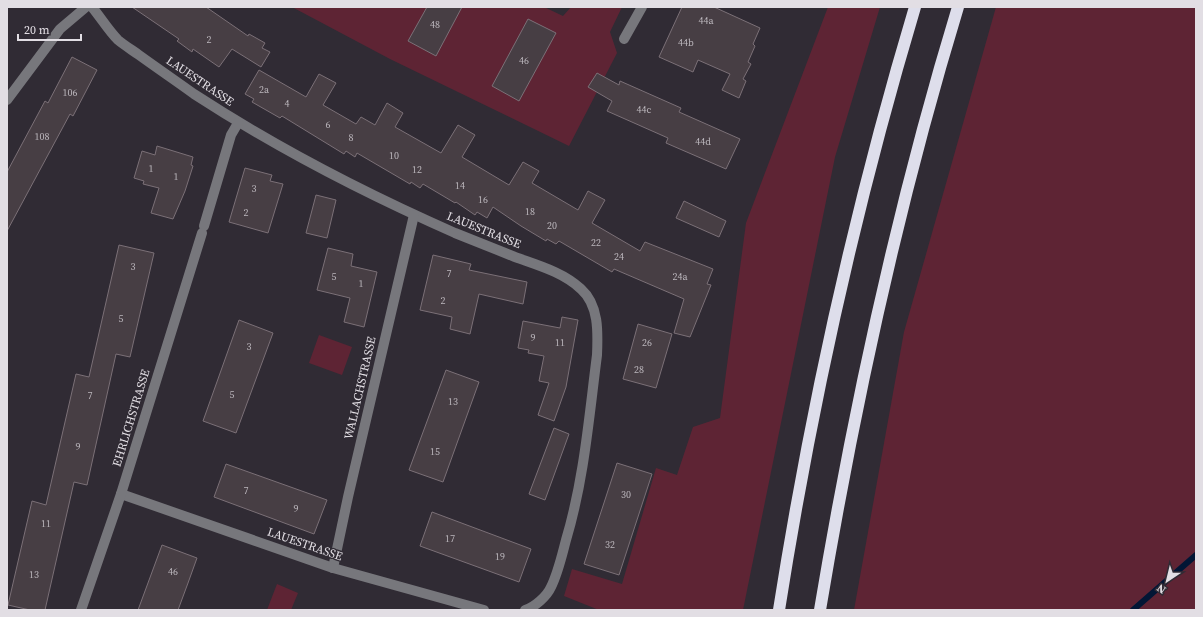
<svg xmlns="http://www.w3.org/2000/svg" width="1203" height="617" viewBox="0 0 1203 617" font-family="'Source Serif 4',serif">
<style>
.green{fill:#5e2434}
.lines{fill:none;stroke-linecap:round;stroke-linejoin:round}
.stream{stroke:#021635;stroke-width:6}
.building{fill:#473e44;stroke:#7b7077}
.minor{stroke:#77777c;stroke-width:10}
.highway{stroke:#dedeeb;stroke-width:12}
.labels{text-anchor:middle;stroke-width:3;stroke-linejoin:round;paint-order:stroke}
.number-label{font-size:10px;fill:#bbb6bc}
.street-label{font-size:12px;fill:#e2dee4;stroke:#302b34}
</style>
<rect width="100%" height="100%" fill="#302b34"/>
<g class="green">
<path d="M 292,7 L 544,7 L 563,16 L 571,7 L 622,7 L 610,32 L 617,53 L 569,146 L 390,59 Z"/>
<path d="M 828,7 L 880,7 L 835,157 L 743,610 L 599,610 L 564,596 L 572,569 L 622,584 L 656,468 L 677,475 L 693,427 L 720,418 L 746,223 Z"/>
<path d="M 996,7 L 1196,7 L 1196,610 L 854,610 L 904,332 Z"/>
<path d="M 319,335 L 352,347 L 342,375 L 309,363 Z"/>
<path d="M 277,584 L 298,593 L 291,610 L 267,610 Z"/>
</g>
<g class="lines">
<path class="stream" d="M 1133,610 L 1196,555"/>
</g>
<g class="building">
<path d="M 132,7 L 206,7 L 248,36 L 249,34 L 265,43 L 262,48 L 270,52 L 261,67 L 232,49 L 219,67 L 193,49 L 192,52 L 177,41 L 179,39 Z"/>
<path d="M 427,7 L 462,7 L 436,56 L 408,41 Z"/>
<path d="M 682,7 L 714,7 L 760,28 L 753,44 L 755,46 L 748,62 L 751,64 L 743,79 L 746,81 L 739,98 L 722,90 L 730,74 L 698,60 L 693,72 L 659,57 Z"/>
<path d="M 528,19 L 556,33 L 519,101 L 492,86 Z"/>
<path d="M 72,57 L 97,70 L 73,116 L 70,114 L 7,231 L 7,172 L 45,101 L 48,103 Z"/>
<path d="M 259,70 L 306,97 L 319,74 L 336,83 L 323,105 L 356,124 L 361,117 L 375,125 L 387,103 L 403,113 L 395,127 L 441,153 L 458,125 L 475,135 L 462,157 L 509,185 L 523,162 L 539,171 L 532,183 L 578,210 L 588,191 L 605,200 L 592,223 L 640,251 L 645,242 L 713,269 L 707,284 L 711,285 L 690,337 L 674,333 L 684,299 L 614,269 L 612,272 L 559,241 L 556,244 L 547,239 L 546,241 L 521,226 L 493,207 L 487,218 L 477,212 L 475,215 L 456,202 L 455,203 L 423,184 L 420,188 L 411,182 L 410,184 L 357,153 L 355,157 L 346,151 L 344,154 L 282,116 L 280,118 L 252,102 L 254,99 L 245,94 Z"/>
<path d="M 597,73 L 619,85 L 620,81 L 681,108 L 679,112 L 740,139 L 726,169 L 666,143 L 668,138 L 607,111 L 612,101 L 588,87 Z"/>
<path d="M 157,146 L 193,157 L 191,165 L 193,166 L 185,191 L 173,219 L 151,213 L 159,188 L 143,184 L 144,181 L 134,178 L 142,151 L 155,155 Z"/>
<path d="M 245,168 L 272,175 L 270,181 L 283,184 L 268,233 L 229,222 Z"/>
<path d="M 316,195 L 336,200 L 327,238 L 306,233 Z"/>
<path d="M 684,201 L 726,221 L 719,237 L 676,218 Z"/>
<path d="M 119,245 L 154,253 L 130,357 L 116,354 L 87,485 L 74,482 L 45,610 L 30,610 L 8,605 L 32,501 L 46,505 L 76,374 L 89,377 Z"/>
<path d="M 328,248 L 353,254 L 351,266 L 377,272 L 364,327 L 344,322 L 350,298 L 317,290 Z"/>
<path d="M 433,255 L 471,264 L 469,270 L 527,282 L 523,304 L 479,294 L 470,334 L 450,329 L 452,317 L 420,310 Z"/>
<path d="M 562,317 L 578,320 L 566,387 L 554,421 L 538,415 L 549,383 L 539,381 L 544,356 L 528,353 L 529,350 L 518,348 L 523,321 L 560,328 Z"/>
<path d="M 239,320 L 273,333 L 236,433 L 203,421 Z"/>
<path d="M 638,324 L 672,334 L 656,388 L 623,379 Z"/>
<path d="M 446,370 L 479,382 L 443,482 L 409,470 Z"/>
<path d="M 554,428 L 569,434 L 545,500 L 529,494 Z"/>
<path d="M 617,463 L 652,474 L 619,575 L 584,564 Z"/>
<path d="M 226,464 L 327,500 L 314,534 L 214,497 Z"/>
<path d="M 432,512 L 531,549 L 519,582 L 420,546 Z"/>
<path d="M 162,545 L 197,558 L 188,583 L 178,610 L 138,610 Z"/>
</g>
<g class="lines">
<g class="minor">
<path d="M 92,7 C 101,18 109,31 118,40 C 124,45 132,50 139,55 C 157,68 176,81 194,94 C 277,148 364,193 455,233 C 475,241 495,249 515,257 C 537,265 563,272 581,289 C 599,305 598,332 597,355 C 589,417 584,480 566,540 C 562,555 558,573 551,587 C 547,596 535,607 525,610"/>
<path d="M 624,39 L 642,7"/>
<path d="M 7,100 L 60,29 L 86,7"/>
<path d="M 204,226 L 231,135 L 238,123"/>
<path d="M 121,494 L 333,568 L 484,610"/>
<path d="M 333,568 L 348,497 L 414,215"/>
<path d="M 81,610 L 121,494 L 202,233"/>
</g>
<g class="highway">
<path d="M 779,610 C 811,407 856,204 915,7"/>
<path d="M 820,610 C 854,407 898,204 958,7"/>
</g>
</g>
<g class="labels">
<g class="number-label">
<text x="706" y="24">44a</text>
<text x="435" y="28">48</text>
<text x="209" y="43">2</text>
<text x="686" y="46">44b</text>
<text x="524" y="64">46</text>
<text x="264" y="93">2a</text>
<text x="70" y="96">106</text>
<text x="287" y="107">4</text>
<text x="644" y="113">44c</text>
<text x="328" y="128">6</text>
<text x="42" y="140">108</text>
<text x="351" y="141">8</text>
<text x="703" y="145">44d</text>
<text x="394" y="159">10</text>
<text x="151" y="172">1</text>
<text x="417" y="173">12</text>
<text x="176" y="180">1</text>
<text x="460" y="189">14</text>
<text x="254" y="192">3</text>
<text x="483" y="203">16</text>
<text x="530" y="215">18</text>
<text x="246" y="216">2</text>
<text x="552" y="229">20</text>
<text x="596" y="246">22</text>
<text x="619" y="260">24</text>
<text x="133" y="270">3</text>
<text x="449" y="277">7</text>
<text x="334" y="280">5</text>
<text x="680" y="280">24a</text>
<text x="361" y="287">1</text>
<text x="443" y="304">2</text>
<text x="121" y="322">5</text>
<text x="533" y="341">9</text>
<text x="560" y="346">11</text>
<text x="647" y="346">26</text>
<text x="249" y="350">3</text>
<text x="639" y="373">28</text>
<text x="232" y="398">5</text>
<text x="90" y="399">7</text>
<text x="453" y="405">13</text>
<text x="78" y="450">9</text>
<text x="435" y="455">15</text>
<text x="246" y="494">7</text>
<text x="626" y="498">30</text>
<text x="296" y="512">9</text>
<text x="46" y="527">11</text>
<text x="450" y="542">17</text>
<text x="610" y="548">32</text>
<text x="500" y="560">19</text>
<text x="173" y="575">46</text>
<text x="34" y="578">13</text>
</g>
<g class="street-label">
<text transform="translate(200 81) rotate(34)" y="4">LAUESTRASSE</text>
<text transform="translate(484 230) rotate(22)" y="4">LAUESTRASSE</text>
<text transform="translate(360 388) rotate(-77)" y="4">WALLACHSTRASSE</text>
<text transform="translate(131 418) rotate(-73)" y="4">EHRLICHSTRASSE</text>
<text transform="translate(305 544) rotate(19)" y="4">LAUESTRASSE</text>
</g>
</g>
<rect width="1203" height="617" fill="none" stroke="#e2dee4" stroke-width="16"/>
<g transform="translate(1167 581) rotate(215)" stroke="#302b34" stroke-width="3" paint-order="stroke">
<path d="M0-3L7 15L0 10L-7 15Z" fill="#e2dee4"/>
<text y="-6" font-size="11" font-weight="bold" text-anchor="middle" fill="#e2dee4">N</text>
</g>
<path d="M18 34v6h63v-6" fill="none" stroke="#e2dee4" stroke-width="2"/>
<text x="24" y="34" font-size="12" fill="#e2dee4" stroke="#302b34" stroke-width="3" paint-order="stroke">20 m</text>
</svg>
